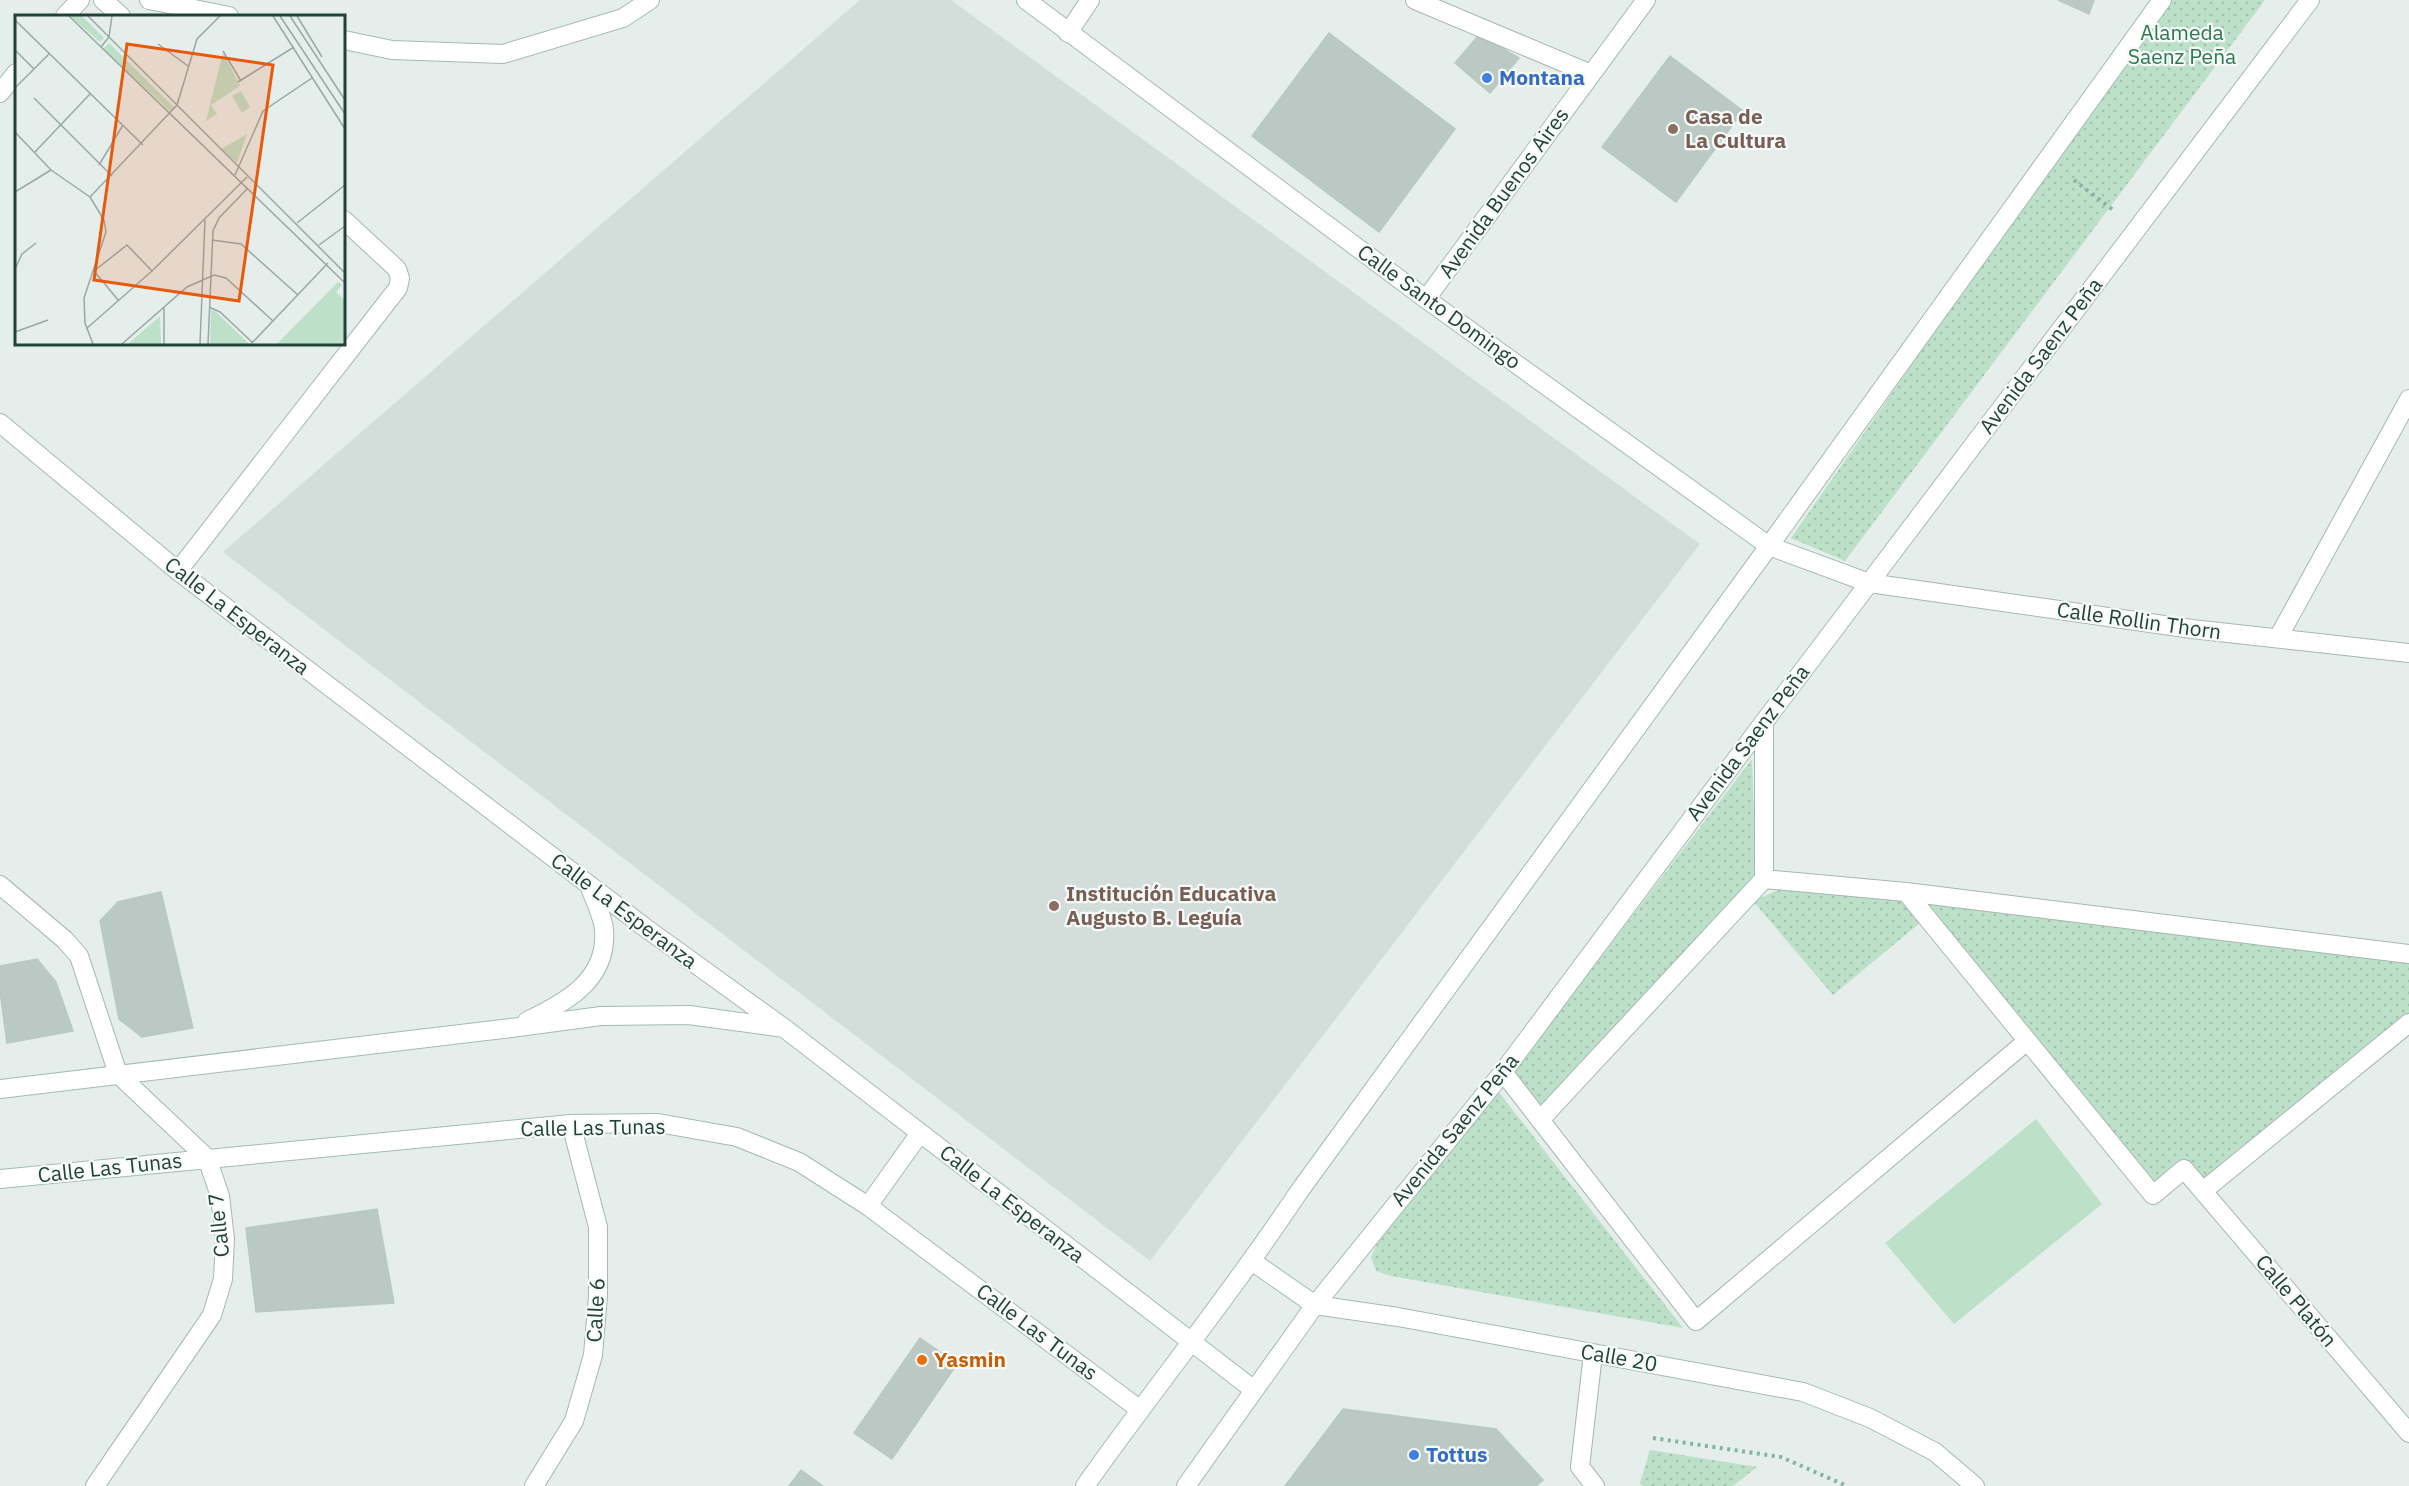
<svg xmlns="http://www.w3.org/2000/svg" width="2409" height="1486" viewBox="0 0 2409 1486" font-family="'IBM Plex Sans',sans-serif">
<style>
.built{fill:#d3deda}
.grass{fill:url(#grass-dots)}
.garden{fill:#bde0c8}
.building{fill:#bac9c4;stroke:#b7c9c2;stroke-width:1.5}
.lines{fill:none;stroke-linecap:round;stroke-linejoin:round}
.lane-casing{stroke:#a7b7b3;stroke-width:20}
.street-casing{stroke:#a7b7b3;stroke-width:20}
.secondary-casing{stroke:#a3bbb3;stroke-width:20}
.path{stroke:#84b3a7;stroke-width:4;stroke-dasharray:3 4.5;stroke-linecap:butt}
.lane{stroke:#fff;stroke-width:18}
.street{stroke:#fff;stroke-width:18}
.secondary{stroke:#fff;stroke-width:18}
.shop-dot{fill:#3f7fe0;stroke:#f6faf8;stroke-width:2}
.education-dot{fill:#8d6e63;stroke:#f6faf8;stroke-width:2}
.food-dot{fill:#e8710a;stroke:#f6faf8;stroke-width:2}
.labels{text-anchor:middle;stroke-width:4.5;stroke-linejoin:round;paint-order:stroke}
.park-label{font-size:21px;fill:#2b7a4e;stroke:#f6faf8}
.shop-label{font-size:21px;font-weight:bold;fill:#366cbe;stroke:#f6faf8;text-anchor:start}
.education-label{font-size:21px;font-weight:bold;fill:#785e54;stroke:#f6faf8;text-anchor:start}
.street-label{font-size:21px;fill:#23413b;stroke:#f6faf8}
.food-label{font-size:21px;font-weight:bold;fill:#c56008;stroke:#f6faf8;text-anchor:start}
.inset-road{fill:none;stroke:#97a9a5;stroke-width:1.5}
.view{fill:#e8590c;fill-opacity:0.15;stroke:#e8590c;stroke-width:3}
.inset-edge{fill:none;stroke:#23413b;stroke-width:3}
</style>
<defs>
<pattern id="grass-dots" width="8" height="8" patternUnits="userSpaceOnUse" patternTransform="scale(1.5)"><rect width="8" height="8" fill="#bde0c8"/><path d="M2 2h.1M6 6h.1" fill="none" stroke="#a2c1ad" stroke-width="1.8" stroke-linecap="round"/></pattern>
</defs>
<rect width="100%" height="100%" fill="#e5eeeb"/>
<path class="built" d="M 860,0 L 951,0 L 1700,544 L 1150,1261 L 223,552 Z"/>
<g class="grass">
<path d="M 2166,0 L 2265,0 L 1845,561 L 1791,538 Z"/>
<path d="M 1752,759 L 1756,876 L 1542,1108 L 1512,1074 Z"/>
<path d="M 1783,888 L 1906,892 L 2409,959 L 2409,1016 L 2203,1185 L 2184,1163 L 2153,1187 L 1921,922 L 1833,995 L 1753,901 Z"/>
<path d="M 1497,1090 L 1683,1328 L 1391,1276 L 1376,1271 L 1371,1257 L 1378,1242 Z"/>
<path d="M 1650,1450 L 1757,1467 L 1733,1486 L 1643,1486 L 1640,1483 Z"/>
</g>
<path class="garden" d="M 2036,1119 L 2102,1204 L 1954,1324 L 1885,1243 Z"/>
<g class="building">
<path d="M 2058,0 L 2094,0 L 2089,14 Z"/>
<path d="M 1329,33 L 1455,129 L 1379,232 L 1252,136 Z"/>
<path d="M 1479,35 L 1519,58 L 1490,93 L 1455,63 Z"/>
<path d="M 1670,56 L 1743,111 L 1676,202 L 1602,147 Z"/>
<path d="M 161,892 L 193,1028 L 142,1037 L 119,1019 L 100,921 L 118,902 Z"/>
<path d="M 37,959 L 56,982 L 73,1031 L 7,1043 L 0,991 L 0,966 Z"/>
<path d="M 377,1209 L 394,1303 L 256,1312 L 246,1228 Z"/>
<path d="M 920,1338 L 957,1364 L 892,1459 L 854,1433 Z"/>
<path d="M 1343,1409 L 1496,1429 L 1543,1480 L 1536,1486 L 1285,1486 Z"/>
<path d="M 801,1470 L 823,1486 L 789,1486 Z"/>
</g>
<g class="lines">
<g class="lane-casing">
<path id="lane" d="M 1593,1354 L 1580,1467 L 1595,1486"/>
</g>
<g class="street-casing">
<g id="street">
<path d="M 103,0 L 121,16"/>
<path d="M 1415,0 L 1591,74"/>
<path d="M 65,16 L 80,0"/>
<path d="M 1068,33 L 1090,0"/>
<path d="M 0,93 L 16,73"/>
<path d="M 0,423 L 178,571 L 643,926 L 784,1028"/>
<path d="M 178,571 L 398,288 L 400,278 L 397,269 L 344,220"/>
<path d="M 1869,583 L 2192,629 L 2409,653"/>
<path d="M 2278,638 L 2409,399"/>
<path d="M 1764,722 L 1764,879 L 1906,892 L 2409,954"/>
<path d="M 0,885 L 65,940 L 79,956 L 118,1074 L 207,1158 L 220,1196 L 225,1239 L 223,1279 L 212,1315 L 95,1486"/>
<path d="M 1906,892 L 2153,1195 L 2184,1169 L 2409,1433"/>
<path d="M 1503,1072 L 1696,1321 L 2027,1041"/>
<path d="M 1540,1120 L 1764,879"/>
<path d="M 2203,1191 L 2409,1023"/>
<path d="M 534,1486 L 574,1421 L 593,1355 L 598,1296 L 598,1227 L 571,1124"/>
</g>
</g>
<g class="secondary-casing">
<g id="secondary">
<path d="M 149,0 L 229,16"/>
<path d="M 1026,0 L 1426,299 L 1769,546 L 1869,583"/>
<path d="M 344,40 L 392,50 L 503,54 L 623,18 L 650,0"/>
<path d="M 1426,299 L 1646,0"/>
<path d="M 527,1021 C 565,1003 608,980 604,930 C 603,916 594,899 589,885"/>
<path d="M 0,1089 L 511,1028 L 601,1016 L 689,1015 L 784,1028 L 1254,1390"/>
<path d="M 0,1179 L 571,1124 L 658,1123 L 737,1137 L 799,1162 L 868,1206 L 1139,1409"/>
<path d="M 868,1206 L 920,1133"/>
<path d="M 1253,1262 L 1315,1305 L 1398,1317 L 1803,1392 L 1870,1418 L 1935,1452 L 1975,1486"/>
<path d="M 1085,1486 C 1155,1387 1231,1294 1298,1193 L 1769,546 L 2162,0"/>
<path d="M 1186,1486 L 1315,1305 L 1503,1072 L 1764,722 L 2310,0"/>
</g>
</g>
<g class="path">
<path d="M 2074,180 L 2113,210"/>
<path d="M 1653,1438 L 1781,1457 L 1847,1486"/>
</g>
<use href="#lane" class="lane"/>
<use href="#street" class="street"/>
<use href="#secondary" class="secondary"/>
</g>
<g class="shop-dot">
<circle cx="1487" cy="78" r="6"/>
<circle cx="1414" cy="1455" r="6"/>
</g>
<g class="education-dot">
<circle cx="1673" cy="129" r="6"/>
<circle cx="1054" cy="906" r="6"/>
</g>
<circle class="food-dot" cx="922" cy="1360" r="6"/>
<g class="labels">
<g class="park-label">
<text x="2182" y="40">Alameda<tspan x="2182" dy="24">Saenz Peña</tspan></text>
</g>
<g class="shop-label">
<text x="1499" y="85">Montana</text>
<text x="1426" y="1462">Tottus</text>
</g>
<g class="education-label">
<text x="1685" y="124">Casa de<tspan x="1685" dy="24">La Cultura</tspan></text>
<text x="1066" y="901">Institución Educativa<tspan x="1066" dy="24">Augusto B. Leguía</tspan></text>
</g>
<g class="street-label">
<text transform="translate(1504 193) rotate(-54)" y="7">Avenida Buenos Aires</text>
<text transform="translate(1439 307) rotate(36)" y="7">Calle Santo Domingo</text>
<text transform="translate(2041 356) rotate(-53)" y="7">Avenida Saenz Peña</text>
<text transform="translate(237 616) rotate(38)" y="7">Calle La Esperanza</text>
<text transform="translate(2139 621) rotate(8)" y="7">Calle Rollin Thorn</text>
<text transform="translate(1748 743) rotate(-53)" y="7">Avenida Saenz Peña</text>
<text transform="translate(624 911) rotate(37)" y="7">Calle La Esperanza</text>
<text transform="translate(593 1128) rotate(-1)" y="7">Calle Las Tunas</text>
<text transform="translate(1455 1130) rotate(-51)" y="7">Avenida Saenz Peña</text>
<text transform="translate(110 1168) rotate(-6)" y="7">Calle Las Tunas</text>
<text transform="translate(1012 1204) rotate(38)" y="7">Calle La Esperanza</text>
<text transform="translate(219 1225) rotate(-96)" y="7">Calle 7</text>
<text transform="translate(2296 1301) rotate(50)" y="7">Calle Platón</text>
<text transform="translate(596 1310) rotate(-87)" y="7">Calle 6</text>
<text transform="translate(1037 1332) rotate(37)" y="7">Calle Las Tunas</text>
<text transform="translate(1619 1358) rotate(10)" y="7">Calle 20</text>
</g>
<g class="food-label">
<text x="934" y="1367">Yasmin</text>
</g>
</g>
<g transform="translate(15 15)">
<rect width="330" height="330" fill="#e5eeeb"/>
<path d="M 55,1 L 67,1 L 89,23 L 85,27 ZM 94,28 L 159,92 L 156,97 L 88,34 ZM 208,37 L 225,71 L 196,90 L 202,99 L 191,106 ZM 232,119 L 222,148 L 206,134 ZM 196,295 L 200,296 L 234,329 L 195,329 ZM 145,301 L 146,329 L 113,329 Z" fill="#bde0c8"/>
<path d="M 226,76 L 235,92 L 227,98 L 217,81 ZM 323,267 L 327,270 L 321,277 L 330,285 L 330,329 L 262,329 Z" fill="#bde0c8"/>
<path class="inset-road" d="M 54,1 L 330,268M 73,1 L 330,258M 258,1 L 330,114M 265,1 L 330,99M 275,1 L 330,85M 282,1 L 307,42M 0,5 L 128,130M 143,29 L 173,51M 86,32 L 94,22 L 97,1M 0,35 L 19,54M 208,36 L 226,66M 223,67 L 279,32M 0,73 L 34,39M 19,83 L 97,161M 162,90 L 182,24 L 205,1M 0,117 L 36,155 L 75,182M 19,138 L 75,79M 84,150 L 108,110M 220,160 L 248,96 L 297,63M 0,177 L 36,155M 282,208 L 330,170M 197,225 L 226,229 L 283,280M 304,230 L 330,211M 0,254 L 7,239 L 21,228M 104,286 L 79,256 L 112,230 L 137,256M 194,292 L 205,297 L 238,328M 71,314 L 137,256 L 232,162M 0,317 L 33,305M 78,329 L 70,308 L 69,283 L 91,217 L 89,205 L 75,182 L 162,90M 107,329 L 172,272 L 199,260 L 211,263 L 258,306M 149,329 L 149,293M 185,329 L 190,205M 193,329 L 198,216 L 204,203 L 233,173M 236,329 L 313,248"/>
<path class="view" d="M 112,29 L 258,50 L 224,286 L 79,265 Z"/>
<rect width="330" height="330" class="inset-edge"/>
</g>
</svg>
